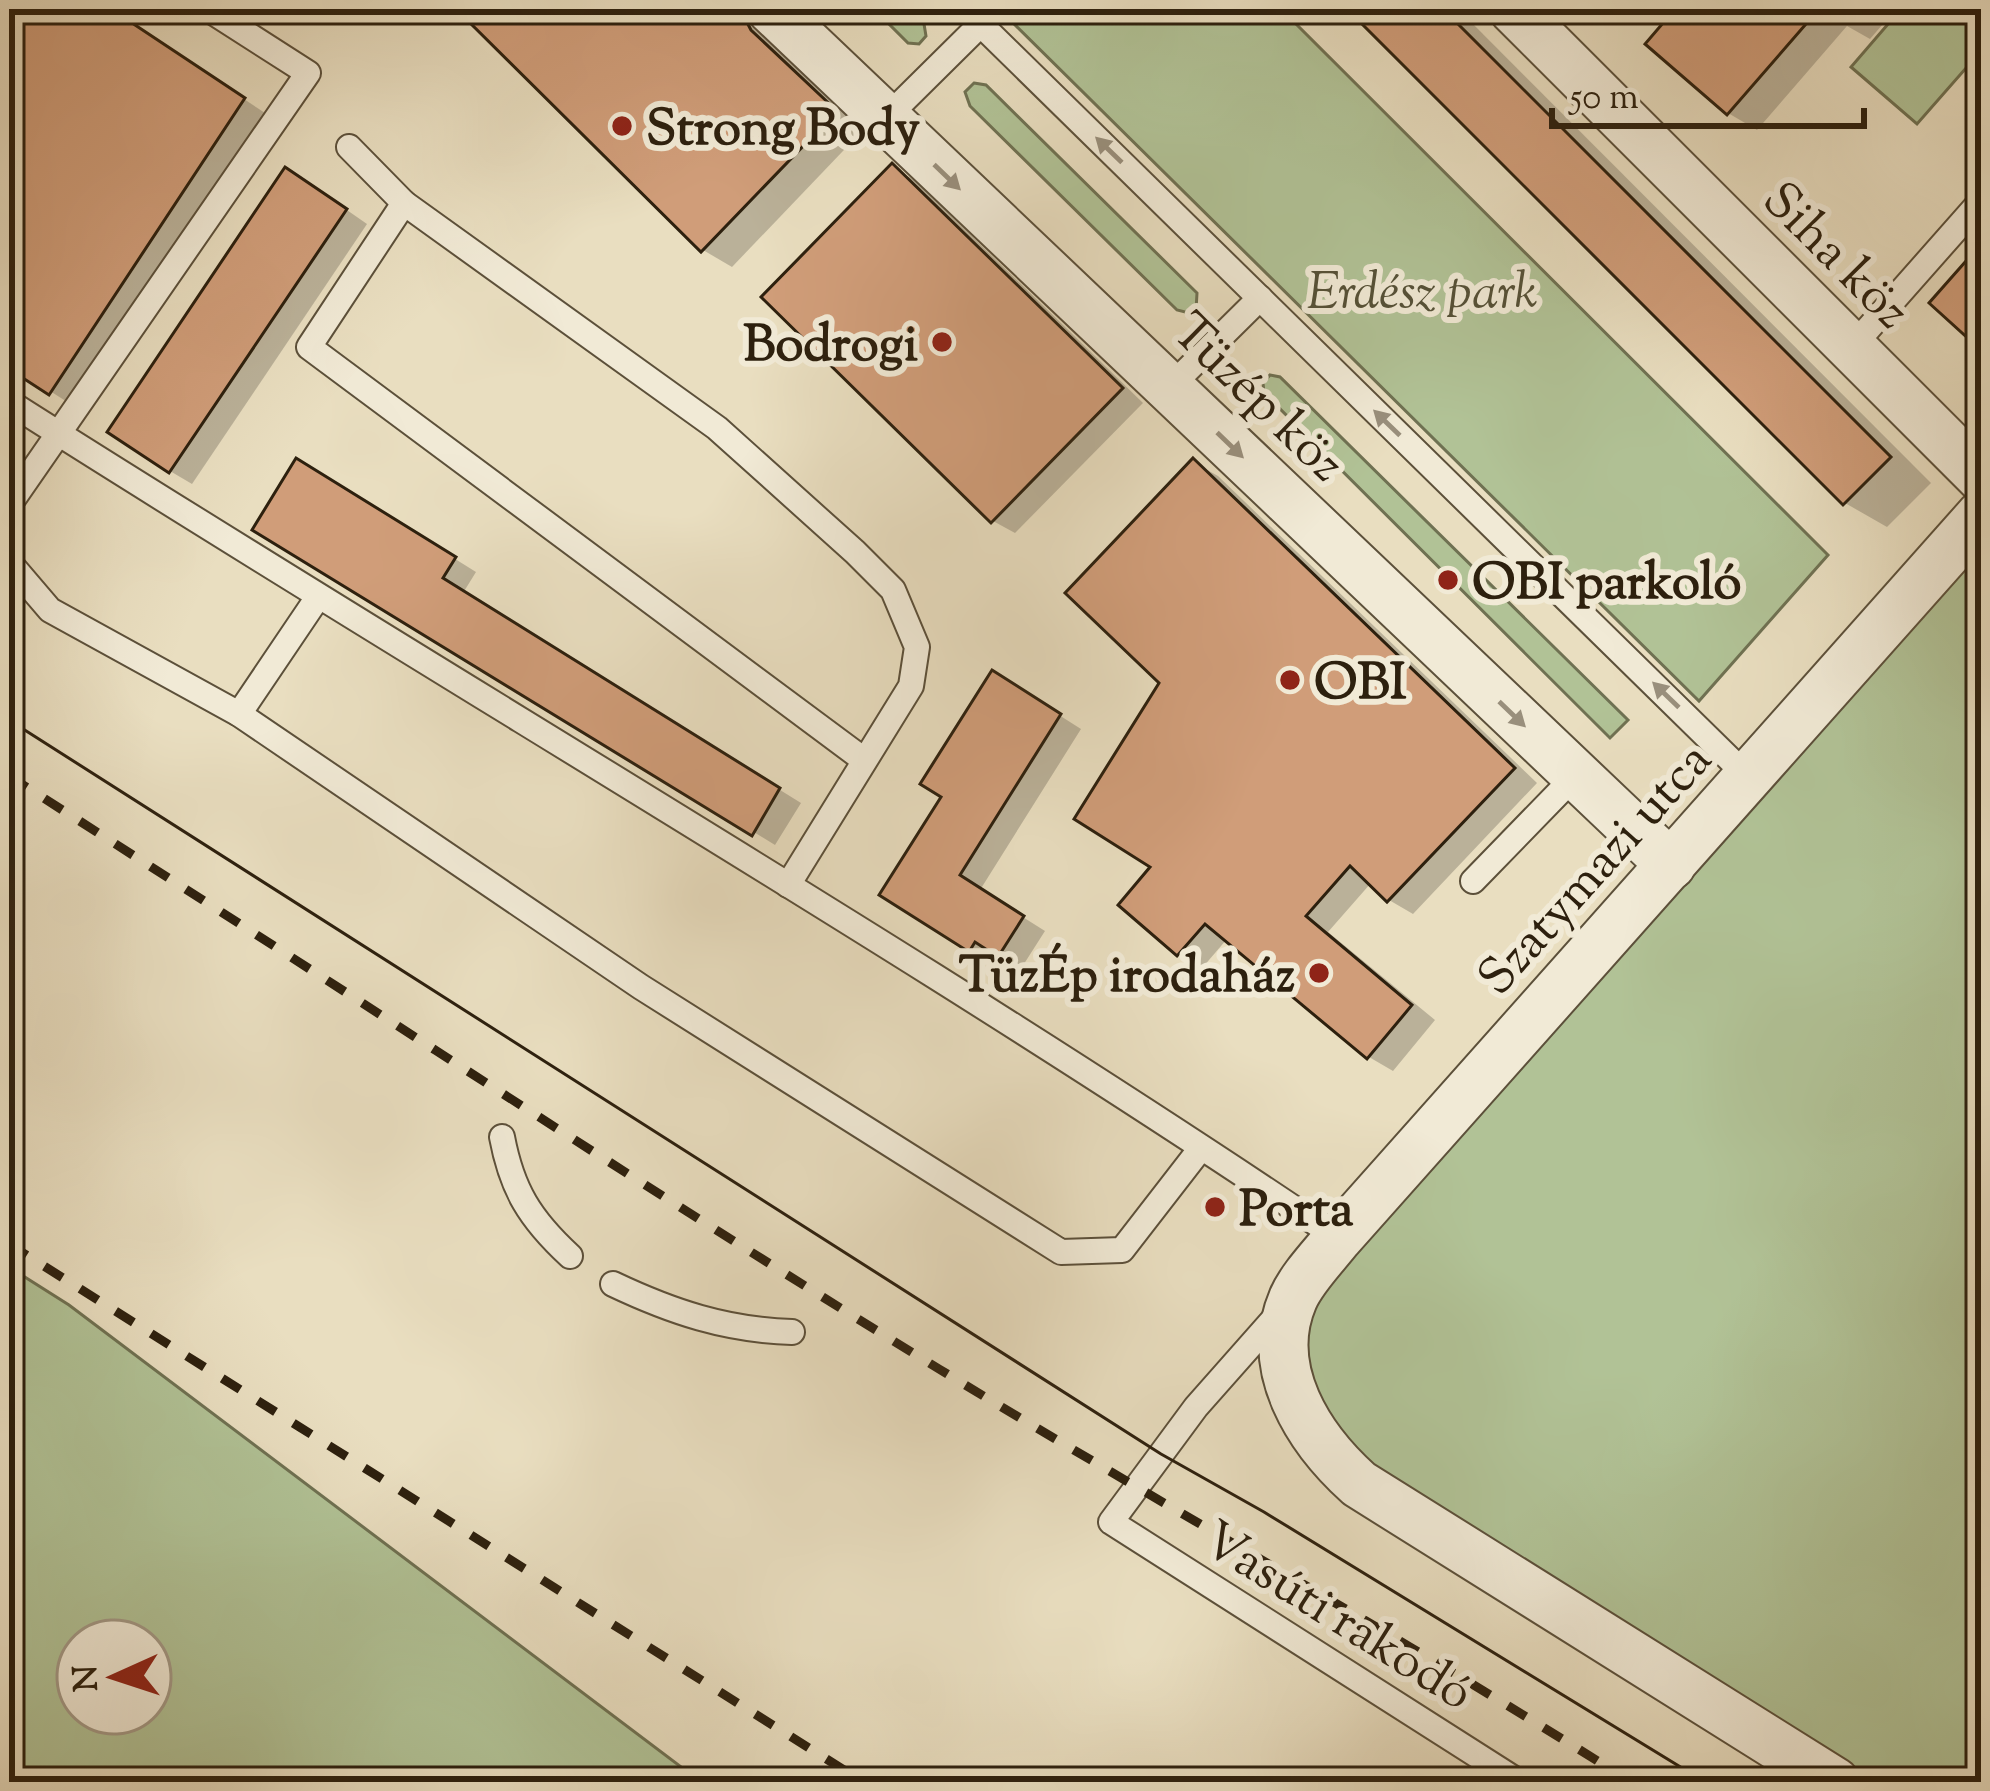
<svg xmlns="http://www.w3.org/2000/svg" width="1990" height="1791" viewBox="0 0 1990 1791" font-family="'Sorts Mill Goudy',serif">
<style>
.green{fill:#b1c296;stroke:#6f7152;stroke-width:3;fill-rule:evenodd}
.shadow{fill:#0003}
.building{fill:#d09d79;stroke:#2d200e;stroke-width:3}
.lines{fill:none;stroke-linecap:round;stroke-linejoin:round}
.service-casing{stroke:#5c503a;stroke-width:28}
.minor-casing{stroke:#5c503a;stroke-width:52}
.service{stroke:#f1ead6;stroke-width:24}
.minor{stroke:#f1ead6;stroke-width:48}
.tram{stroke:#2d200e;stroke-width:3}
.rail{stroke:#2d200e;stroke-width:9;stroke-dasharray:21 21;stroke-linecap:butt}
.oneway{fill:#998f7c}
.poi-dot{fill:#8f2418;stroke:#f1ead6;stroke-width:4.5}
.labels{text-anchor:middle;stroke-width:12;stroke-linejoin:round;paint-order:stroke}
.poi-label{font-size:51px;font-weight:bold;fill:#2d200e;stroke:#f1ead6;text-anchor:start}
.street-label{font-size:51px;fill:#2d200e;stroke:#f1ead6}
.park-label{font-size:51px;font-style:italic;fill:#555137;stroke:#f1ead6}
</style>
<rect width="100%" height="100%" fill="#e9dec0"/>
<filter id="stains"><feTurbulence type="fractalNoise" baseFrequency=".00167" numOctaves="4"/><feColorMatrix values="0 0 0 0 .2 0 0 0 0 .09 0 0 0 0 .02 0 0 0 .5 -.17"/></filter>
<radialGradient id="worn" r=".72"><stop offset=".6" stop-color="#630" stop-opacity="0"/><stop offset="1" stop-color="#630" stop-opacity=".3"/></radialGradient>
<g class="green">
<path d="M 874,9 L 909,9 L 924,24 L 926,36 L 919,44 L 908,43 Z"/>
<path d="M 999,9 L 1281,9 L 1828,555 L 1699,701 Z"/>
<path d="M 1901,9 L 1981,9 L 1981,51 L 1917,124 L 1851,67 Z"/>
<path d="M 974,83 L 986,85 L 1197,293 L 1196,310 L 1189,313 L 1177,310 L 970,106 L 965,92 Z"/>
<path d="M 1270,375 L 1280,377 L 1628,720 L 1610,738 L 1264,393 L 1263,383 Z"/>
<path d="M 1981,515 L 1981,1601 L 1978,1605 L 1981,1782 L 1857,1782 L 1329,1457 L 1294,1297 Z"/>
<path d="M 9,1267 L 69,1305 L 701,1782 L 9,1782 ZM 78,1641 L 150,1641 L 150,1713 L 78,1713 Z"/>
</g>
<g class="shadow">
<path d="M 9,9 L 109,9 L 265,113 L 72,405 L 9,365 Z"/>
<path d="M 460,9 L 749,9 L 864,129 L 732,267 L 703,250 Z"/>
<path d="M 1351,9 L 1458,9 L 1931,483 L 1887,527 L 1845,503 Z"/>
<path d="M 1680,9 L 1896,9 L 1870,39 L 1847,26 L 1757,130 L 1728,113 Z"/>
<path d="M 892,167 L 914,180 L 1143,403 L 1015,533 L 993,521 Z"/>
<path d="M 308,183 L 367,224 L 192,484 L 170,471 Z"/>
<path d="M 1193,462 L 1218,476 L 1537,783 L 1413,914 L 1389,900 L 1371,883 L 1328,932 L 1435,1020 L 1393,1071 L 1369,1057 L 1227,939 L 1203,967 L 1179,953 L 1155,866 L 1162,682 Z"/>
<path d="M 319,474 L 476,572 L 463,593 L 801,803 L 775,845 L 256,529 Z"/>
<path d="M 1015,687 L 1081,729 L 980,890 L 1045,931 L 1022,967 L 998,953 L 992,962 L 883,894 Z"/>
</g>
<g class="building">
<path d="M 9,9 L 111,9 L 245,98 L 49,395 L 9,369 Z"/>
<path d="M 456,9 L 740,9 L 751,30 L 837,111 L 701,252 Z"/>
<path d="M 1347,9 L 1443,9 L 1891,457 L 1843,505 Z"/>
<path d="M 1675,9 L 1819,9 L 1727,115 L 1645,44 Z"/>
<path d="M 892,163 L 1123,388 L 991,523 L 761,297 Z"/>
<path d="M 285,167 L 347,209 L 169,473 L 107,432 Z"/>
<path d="M 1981,244 L 1981,350 L 1929,303 Z"/>
<path d="M 296,458 L 456,557 L 443,578 L 780,788 L 752,836 L 252,530 Z"/>
<path d="M 1193,458 L 1515,768 L 1387,902 L 1350,866 L 1306,916 L 1412,1005 L 1367,1059 L 1205,924 L 1177,956 L 1118,905 L 1150,867 L 1074,819 L 1159,683 L 1065,593 Z"/>
<path d="M 992,670 L 1061,714 L 960,875 L 1024,916 L 998,957 L 975,942 L 969,952 L 879,895 L 941,797 L 920,784 Z"/>
</g>
<g class="lines">
<g class="service-casing">
<g id="service">
<path d="M 965,9 L 1749,778"/>
<path d="M 886,118 L 981,24"/>
<path d="M 349,147 L 404,203 L 717,428 L 855,552 L 893,590 L 917,647 L 911,686 L 788,885"/>
<path d="M 404,203 L 309,347 L 864,760"/>
<path d="M 1852,347 L 1981,201"/>
<path d="M 1169,388 L 1260,298"/>
<path d="M 9,402 C 450,683 904,945 1338,1238"/>
<path d="M 9,505 L 308,73 L 208,9"/>
<path d="M 9,562 L 50,610 L 239,714 L 641,987 L 1061,1252 L 1122,1250 L 1201,1148"/>
<path d="M 239,714 L 318,597"/>
<path d="M 1473,881 L 1576,775"/>
<path d="M 502,1137 C 512,1190 530,1219 570,1256"/>
<path d="M 613,1284 C 672,1312 726,1330 792,1332"/>
<path d="M 1280,1312 L 1196,1407 L 1111,1522 L 1519,1782"/>
</g>
</g>
<g class="minor-casing">
<g id="minor">
<path d="M 771,9 L 1671,865"/>
<path d="M 1513,9 L 1981,477"/>
<path d="M 1835,1782 L 1359,1484 C 1309,1439 1263,1369 1293,1299 C 1302,1278 1323,1257 1338,1238 L 1981,515"/>
</g>
</g>
<use href="#service" class="service"/>
<use href="#minor" class="minor"/>
<path class="tram" d="M 9,720 L 1161,1454 L 1264,1512 L 1705,1782"/>
<g class="rail">
<path d="M 9,776 C 319,973 626,1177 939,1369 C 1168,1509 1404,1638 1631,1782"/>
<path d="M 9,1244 L 863,1782"/>
</g>
</g>
<defs><path id="oneway-solid" d="M-6-.8H1V-3.2L6.5 0L1 3.2V.8H-6Z" transform="scale(3)"/></defs>
<g class="oneway">
<use href="#oneway-solid" transform="translate(1109 150) rotate(-136)"/>
<use href="#oneway-solid" transform="translate(947 177) rotate(44)"/>
<use href="#oneway-solid" transform="translate(1387 423) rotate(-136)"/>
<use href="#oneway-solid" transform="translate(1230 445) rotate(44)"/>
<use href="#oneway-solid" transform="translate(1666 695) rotate(-136)"/>
<use href="#oneway-solid" transform="translate(1512 714) rotate(44)"/>
</g>
<g class="poi-dot">
<circle cx="622" cy="126" r="12"/>
<circle cx="942" cy="342" r="12"/>
<circle cx="1448" cy="580" r="12"/>
<circle cx="1290" cy="680" r="12"/>
<circle cx="1319" cy="973" r="12"/>
<circle cx="1215" cy="1207" r="12"/>
</g>
<g class="labels">
<g class="poi-label">
<text x="646" y="144">Strong Body</text>
<text x="918" y="360" text-anchor="end">Bodrogi</text>
<text x="1472" y="598">OBI parkoló</text>
<text x="1314" y="698">OBI</text>
<text x="1295" y="991" text-anchor="end">TüzÉp irodaház</text>
<text x="1239" y="1225">Porta</text>
</g>
<g class="street-label">
<text transform="translate(1838 254) rotate(45)" y="18">Siha köz</text>
<text transform="translate(1260 396) rotate(44)" y="18">Tüzép köz</text>
<text transform="translate(1593 867) rotate(-48)" y="18">Szatymazi utca</text>
<text transform="translate(1339 1614) rotate(32)" y="18">Vasúti rakodó</text>
</g>
<g class="park-label">
<text x="1422" y="307">Erdész park</text>
</g>
</g>
<rect width="1990" height="1791" fill="none" stroke="#e9dec0" stroke-width="48"/>
<rect x="12" y="12" width="1966" height="1767" fill="none" stroke="#2d200e" stroke-width="6"/>
<rect x="24" y="24" width="1942" height="1743" fill="none" stroke="#2d200e" stroke-width="3"/>
<g transform="translate(114 1677) rotate(267)"><circle r="57" fill="#f1ead6" stroke="#a39986" stroke-width="3"/>
<path d="M0-9L21 45L0 30L-21 45Z" fill="#8f2418"/>
<text y="-18" font-size="33" font-weight="bold" text-anchor="middle" fill="#2d200e">N</text>
</g>
<path d="M1552 108v18h312v-18" fill="none" stroke="#2d200e" stroke-width="6"/>
<text x="1570" y="108" font-size="36" fill="#2d200e" stroke="#f1ead6" stroke-width="9" paint-order="stroke">50 m</text>
<rect width="100%" height="100%" filter="url(#stains)"/>
<rect width="100%" height="100%" fill="url(#worn)"/>
</svg>
